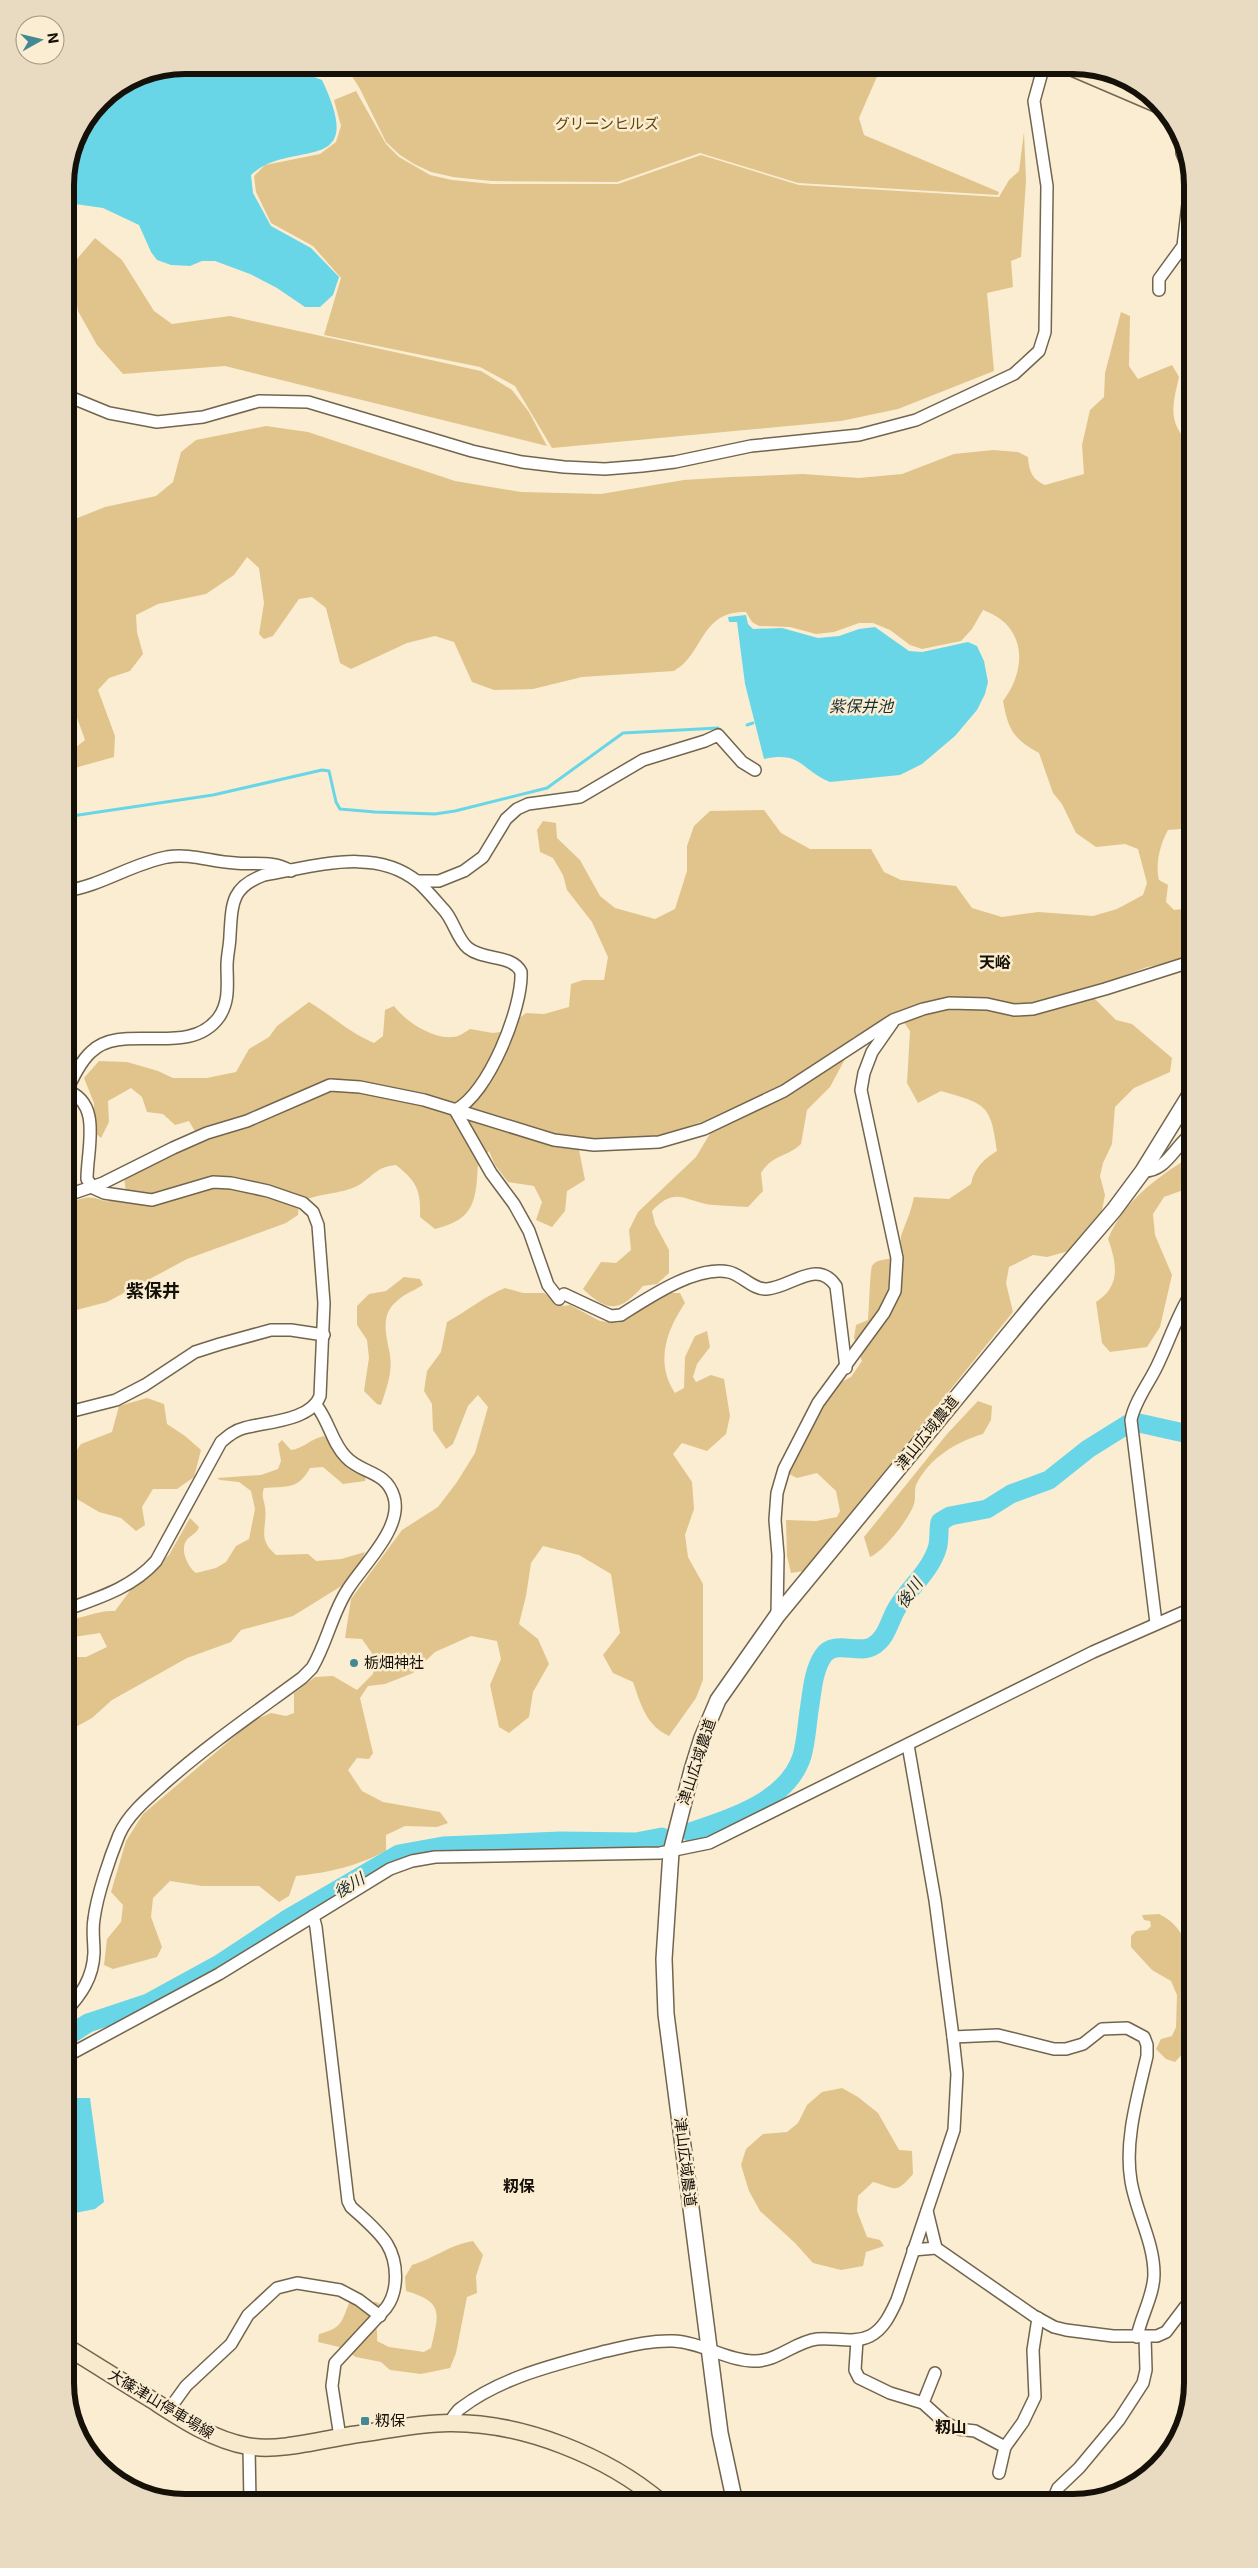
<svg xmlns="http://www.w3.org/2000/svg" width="1258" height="2568" viewBox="0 0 1258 2568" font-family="Inter,'Noto Sans JP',sans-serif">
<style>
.green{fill:#e0c48b}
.water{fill:#69d6e8}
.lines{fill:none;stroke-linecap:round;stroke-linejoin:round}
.stream{stroke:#69d6e8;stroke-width:3}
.river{stroke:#69d6e8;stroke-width:19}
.minor-casing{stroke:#72654e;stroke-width:14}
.tertiary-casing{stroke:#72654e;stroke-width:18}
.secondary-casing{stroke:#72654e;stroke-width:19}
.minor{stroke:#fff;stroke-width:11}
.tertiary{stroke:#fff;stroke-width:15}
.secondary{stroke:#f8eacd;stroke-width:16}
.poi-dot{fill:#438995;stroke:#fbedd2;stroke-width:2}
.labels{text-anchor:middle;stroke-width:5;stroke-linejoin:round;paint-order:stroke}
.park-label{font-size:15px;fill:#5f4609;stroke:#fbedd2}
.street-label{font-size:15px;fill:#161108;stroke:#fbedd2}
.poi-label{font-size:15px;fill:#161108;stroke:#fbedd2;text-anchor:start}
.water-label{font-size:16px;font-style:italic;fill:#1a2e32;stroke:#fbedd2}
.neighbourhood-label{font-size:16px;font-weight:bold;fill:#161108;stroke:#fbedd2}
.quarter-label{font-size:18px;font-weight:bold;fill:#161108;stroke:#fbedd2}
.rim{fill:none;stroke:#161108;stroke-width:6}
</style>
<rect width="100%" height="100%" fill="#fbedd2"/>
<g class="green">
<path d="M 345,65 L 882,65 L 859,118 L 864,135 L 999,192 L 998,195 L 798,183 L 700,153 L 617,182 L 491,181 L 453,177 L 431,172 L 414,164 L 400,155 L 386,142 L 360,89 Z"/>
<path d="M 356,91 L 386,144 L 399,157 L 430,175 L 452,180 L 492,184 L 618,184 L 701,155 L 799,185 L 999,197 L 1009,180 L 1019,171 L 1024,132 L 1026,180 L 1021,257 L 1011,261 L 1013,287 L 987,293 L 994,371 L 898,409 L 841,421 L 552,448 L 515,386 L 480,367 L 324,335 L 341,278 L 313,246 L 271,223 L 256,192 L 254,176 L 265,165 L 320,154 L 336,142 L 341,126 L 334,100 Z"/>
<path d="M 95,238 L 122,260 L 154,311 L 172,324 L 230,316 L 481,371 L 512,390 L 529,412 L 547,446 L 225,366 L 123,374 L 97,345 L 78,311 L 71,266 Z"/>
<path d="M 1121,312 L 1130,316 L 1129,366 L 1138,379 L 1172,365 L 1179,377 C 1172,407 1167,424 1193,447 L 1193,828 L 1168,830 C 1160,844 1155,865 1159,880 L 1168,885 L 1166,902 L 1174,910 L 1193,908 L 1193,955 L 1179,962 L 1147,967 L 1092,988 L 1095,999 L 1116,1020 L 1132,1024 L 1172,1058 L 1170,1072 L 1134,1088 L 1115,1107 L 1112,1144 L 1103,1163 L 1100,1176 L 1105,1195 L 1101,1215 L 1076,1249 L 1047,1257 L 1033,1255 L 1009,1267 L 1006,1283 L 1013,1312 L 804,1571 L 791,1573 L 787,1556 L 786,1520 L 816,1521 L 837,1517 L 840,1511 L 836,1491 L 817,1473 L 797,1478 L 789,1474 L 792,1457 L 817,1413 L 841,1382 L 851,1377 L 862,1361 L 854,1338 L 856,1325 L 868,1320 C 869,1310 870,1271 872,1266 C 877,1258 886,1261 893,1257 C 902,1250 899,1242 902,1233 C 907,1220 911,1211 914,1197 L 949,1199 L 971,1184 C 974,1168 984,1159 997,1151 C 991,1103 985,1104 941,1091 L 918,1103 L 907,1083 L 910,1031 L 898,1014 L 852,1038 L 845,1059 L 830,1087 L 807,1110 L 801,1144 C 786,1158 773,1154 761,1173 L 763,1191 L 748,1207 C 736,1206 724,1206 713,1205 C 685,1202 676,1185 652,1211 L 655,1224 L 669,1250 L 669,1273 L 657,1284 L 643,1286 C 620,1312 608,1313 583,1289 L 601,1262 L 616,1263 L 631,1250 L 629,1230 L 638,1212 L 696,1157 L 711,1132 L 700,1122 L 664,1136 L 618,1141 L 577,1140 L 585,1180 L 567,1191 L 565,1211 L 552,1227 L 536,1220 L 542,1202 L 534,1186 L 508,1182 L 495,1165 L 489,1151 L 478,1162 C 476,1200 476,1219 435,1229 L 420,1217 C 421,1190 417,1182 396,1165 C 376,1167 375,1175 359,1185 C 341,1195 314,1193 299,1203 L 298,1215 L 286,1223 L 187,1259 L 107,1302 L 65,1313 L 65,1204 C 71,1202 78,1199 85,1198 C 102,1195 103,1210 126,1193 L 124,1177 L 157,1163 L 199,1138 L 189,1121 L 175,1125 L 163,1114 L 147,1112 L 142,1097 L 131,1088 L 108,1101 L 109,1122 L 101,1138 L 93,1131 L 94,1103 L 84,1078 L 99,1061 L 127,1062 L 158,1071 L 173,1078 L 207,1078 L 236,1072 L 249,1049 L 269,1037 L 277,1026 L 309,1002 C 331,1015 350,1033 374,1043 L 383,1036 L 385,1010 L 394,1006 C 406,1022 433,1039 452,1037 C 459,1037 465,1032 470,1029 L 493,1033 L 507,1031 L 513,1023 L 526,1013 L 544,1014 L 569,1007 L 571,984 L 583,980 L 604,980 L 608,957 L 592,922 L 567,890 L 563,875 L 553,858 L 540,852 L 537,830 L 543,821 L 556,823 L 557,838 L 580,860 L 600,896 L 615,908 L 655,919 L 675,909 L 687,871 L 687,846 L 694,826 L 710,811 L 764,810 L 781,833 L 810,849 L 871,849 L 884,872 L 901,880 L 956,886 L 972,908 L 1002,917 L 1038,912 L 1093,916 L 1117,909 L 1143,895 L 1147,883 L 1138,849 L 1125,844 L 1096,847 L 1076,833 L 1062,804 L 1053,793 L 1039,753 C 1013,739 1008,729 1003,701 C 1028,668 1026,625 983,610 L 972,629 L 961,641 L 922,649 L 910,645 L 890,630 L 873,623 L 859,623 L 834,632 L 816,634 L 790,627 L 759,626 L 752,622 L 746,612 C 700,611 704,654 674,671 L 582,677 L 533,689 L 494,690 L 472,682 L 454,642 L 435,636 L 407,643 L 351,669 L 340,663 L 326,608 L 312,597 L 299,599 L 273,636 L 264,639 L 259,634 L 264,603 L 259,568 L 247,557 L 234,575 L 206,594 L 158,604 L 136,615 L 137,632 L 143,654 L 130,671 L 109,678 L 98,690 L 115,736 L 114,757 L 71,769 L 65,764 L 65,756 L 85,740 L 75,712 L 65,712 L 65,523 L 105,507 L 156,496 L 173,482 L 181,452 L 196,440 L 266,426 L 308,432 L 455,481 L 521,492 L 601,494 L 684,480 L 731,477 L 803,474 L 859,478 L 902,474 L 954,454 L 993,450 L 1018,452 L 1028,457 C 1029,471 1032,479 1045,485 L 1084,474 L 1082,445 L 1090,410 L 1104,397 L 1105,373 Z"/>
<path d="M 1190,1157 C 1196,1166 1194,1179 1189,1188 L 1164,1197 L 1153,1214 L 1155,1235 L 1172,1275 L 1160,1327 L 1147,1347 L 1110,1352 L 1102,1343 L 1096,1302 C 1121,1286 1117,1264 1108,1239 C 1124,1201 1156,1178 1190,1157 Z"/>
<path d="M 404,1277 L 420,1279 L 423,1285 C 415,1290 404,1294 397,1301 C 379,1315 387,1337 390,1355 C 393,1371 386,1390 381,1405 L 377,1404 L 364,1391 L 369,1358 L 367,1340 L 357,1325 L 357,1306 L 369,1294 L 386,1291 Z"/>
<path d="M 505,1288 L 523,1293 L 544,1293 L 562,1306 L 570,1305 L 600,1321 L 618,1323 L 671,1293 L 680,1293 L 685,1303 C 666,1331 655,1363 675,1393 L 684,1388 L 685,1357 L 695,1336 L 707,1331 L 710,1347 L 697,1364 L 693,1377 L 696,1382 L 711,1375 L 724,1379 L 730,1416 L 726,1434 L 707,1451 L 682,1443 L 673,1454 L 692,1482 L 694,1509 L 685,1535 L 688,1557 L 703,1584 L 703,1680 L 696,1698 L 669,1736 C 646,1725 641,1705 633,1682 L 613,1673 L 603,1655 L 620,1633 L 611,1574 L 579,1555 L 543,1546 L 531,1563 L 526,1596 L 519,1624 L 538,1639 L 549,1664 L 533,1692 L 529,1717 L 509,1733 L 499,1727 L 490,1685 L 501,1659 L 497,1641 L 471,1636 L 435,1652 L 413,1673 L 385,1684 L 368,1686 L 360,1698 L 373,1753 L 369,1759 L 357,1758 L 348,1770 L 362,1791 L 383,1802 L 440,1812 L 448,1823 L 437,1827 L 405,1826 L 386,1835 L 386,1851 C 354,1867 331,1872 296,1876 L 289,1896 L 279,1902 L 259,1886 L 202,1886 L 170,1881 L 153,1898 L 151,1917 L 162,1947 L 157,1957 L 113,1969 L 104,1965 L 107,1939 L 121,1922 L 123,1905 L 111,1892 L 126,1841 L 143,1814 L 254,1720 L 271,1713 L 286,1716 L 294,1713 L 294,1693 L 315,1677 L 333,1676 L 357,1690 L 373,1674 L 376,1659 L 362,1639 L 345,1638 L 351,1599 L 402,1530 L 438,1507 L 457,1482 L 475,1453 L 488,1407 L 478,1395 L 468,1406 L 453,1444 L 446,1449 L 433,1430 L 432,1404 L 424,1391 L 427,1371 L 441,1352 L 447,1322 C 467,1311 485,1296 505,1288 Z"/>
<path d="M 147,1398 L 164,1404 L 167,1424 L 185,1436 L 201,1450 L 194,1477 L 177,1489 L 153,1489 L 142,1507 L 145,1525 L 136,1531 L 121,1518 L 99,1512 L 65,1492 L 65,1463 L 71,1459 L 81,1444 L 112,1432 L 119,1406 Z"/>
<path d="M 978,1401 L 992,1406 L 991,1420 L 983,1434 C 956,1442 929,1458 916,1485 C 914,1490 916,1498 914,1504 C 910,1518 883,1552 870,1557 L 864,1537 L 947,1434 Z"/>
<path d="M 324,1436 C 342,1453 338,1471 366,1476 L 365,1481 L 343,1484 L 323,1467 L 310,1468 C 298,1490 287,1486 264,1488 C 261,1496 264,1500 265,1507 C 268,1528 256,1538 276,1555 L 308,1554 L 316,1561 L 341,1559 L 365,1552 L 361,1561 L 343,1585 L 293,1616 L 241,1630 L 231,1642 L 187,1658 L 112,1700 L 92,1718 L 65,1733 L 67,1657 L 86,1657 L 107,1647 L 100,1633 L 74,1637 L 65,1640 L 65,1619 C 83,1620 95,1610 115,1611 L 132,1588 L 169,1555 L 190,1518 L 199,1527 C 196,1535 190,1535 186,1541 C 180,1551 188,1567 196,1573 L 216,1568 L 226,1562 L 236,1546 L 249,1539 L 255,1509 L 251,1491 L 239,1482 L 220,1480 L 217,1478 L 261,1475 L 278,1469 L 281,1461 L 278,1444 L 282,1440 L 291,1450 C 302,1449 312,1438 324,1436 Z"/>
<path d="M 1159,1914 C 1204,1935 1193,2002 1193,2043 L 1175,2062 L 1166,2059 L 1156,2049 L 1161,2039 L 1172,2036 L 1176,2027 L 1177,1995 L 1171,1981 L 1152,1970 L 1131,1947 L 1131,1936 L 1136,1931 L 1147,1930 L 1151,1926 L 1150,1921 L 1144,1920 L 1142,1915 Z"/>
<path d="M 842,2088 L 858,2097 L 878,2113 L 899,2150 L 912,2151 L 913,2174 C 895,2195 896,2188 873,2182 L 858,2196 L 857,2211 L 867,2237 L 880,2240 L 884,2246 L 866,2252 L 863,2266 L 841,2270 L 813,2263 L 795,2243 L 760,2211 L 749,2191 L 741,2165 L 746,2149 L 763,2134 L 787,2132 L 798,2123 L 807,2105 L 822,2092 Z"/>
<path d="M 473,2241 L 483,2255 L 476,2276 L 477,2293 L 467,2297 L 456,2353 L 450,2368 L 421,2374 L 390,2370 L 381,2362 L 356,2357 L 339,2347 L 318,2342 L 319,2334 C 341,2328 341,2324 349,2303 L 376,2302 L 380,2304 C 373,2319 378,2325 377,2341 L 389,2347 L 424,2352 L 431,2348 C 439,2313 444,2302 406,2291 L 405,2277 L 412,2265 C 433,2259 451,2244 473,2241 Z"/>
</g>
<g class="water">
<path d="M 244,65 L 283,65 L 322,80 C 369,179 291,137 251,175 L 253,193 L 271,226 L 311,248 L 339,277 L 333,295 L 320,307 L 305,307 L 277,288 L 250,274 L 215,261 L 202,261 L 190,266 L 171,265 L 157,260 L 151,252 L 139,225 L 103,208 L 68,203 L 71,153 L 74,139 L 100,100 L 139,74 L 157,70 L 181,77 Z"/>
<path d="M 746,615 L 748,624 L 753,629 L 782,628 L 818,638 L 839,636 L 859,629 L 875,627 L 909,651 L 922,652 L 968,642 L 977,646 L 984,661 L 988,682 L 985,694 L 977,710 L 955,736 L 922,764 L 900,775 L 830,782 C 799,769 802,751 764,759 L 745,684 L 737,622 L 729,622 L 728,617 Z"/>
<path d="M 65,2098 L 90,2098 L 104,2202 L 95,2209 L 65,2215 Z"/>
</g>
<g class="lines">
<g class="stream">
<path d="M 747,725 L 753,723"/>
<path d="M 65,817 L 213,795 L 322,770 L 329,771 L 336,802 L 340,809 L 375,812 L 435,814 L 455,811 L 547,788 L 623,733 L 718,728"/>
</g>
<g class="river">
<path d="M 690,1832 C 730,1819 788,1801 802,1756 C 806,1742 807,1725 809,1711 C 812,1693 813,1671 823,1656 C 834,1639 859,1655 873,1646 C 887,1638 889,1621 897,1608 C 909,1588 930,1571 937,1549 C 940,1541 938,1531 940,1522 L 950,1516 L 987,1509 L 1011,1494 L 1049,1480 L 1088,1449 L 1128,1424 L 1139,1423 L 1193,1435"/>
<path d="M 65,2038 L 88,2023 L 148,2003 L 221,1963 L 289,1918 L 399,1854 L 443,1846 L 560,1841 L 636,1842 L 662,1837"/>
</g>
<g class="minor-casing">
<g id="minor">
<path d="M 1182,137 L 1182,153 L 1191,174"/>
<path d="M 1159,290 L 1159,279 L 1183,246 L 1190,187 L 1193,182"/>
<path d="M 65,395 L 109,413 L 157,422 L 203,417 L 259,401 L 308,402 L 472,451 L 522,462 L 564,467 L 605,469 L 642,466 L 675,462 L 751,446 L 859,435 L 916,420 L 1014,374 L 1039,351 L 1045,332 L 1047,186 L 1034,101 L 1044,65"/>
<path d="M 417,881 L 439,881 L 464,871 L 483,857 L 506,819 L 517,809 L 528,804 L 580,797 L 643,760 L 705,741 L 718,735 L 742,762 L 755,770"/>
<path d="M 65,891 C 101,886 131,864 167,857 C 191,853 211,862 235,863 C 255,865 273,860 291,871"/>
<path d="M 65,1095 C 71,1081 80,1062 91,1052 C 122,1021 189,1059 219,1017 C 230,1001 227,983 227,966 C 227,955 230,945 230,935 C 232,904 231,887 264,875 C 314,867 375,846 418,882 C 427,890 436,901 444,910 C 454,921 457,939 468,948 C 484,961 512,954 521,972 C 523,1007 488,1095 455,1110"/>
<path d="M 455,1110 L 491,1173 L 514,1204 L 529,1231 L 548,1285 L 559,1299"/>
<path d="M 1143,1171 C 1167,1172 1175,1144 1193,1133"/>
<path d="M 65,1196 L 103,1183 L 173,1148 L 207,1133 L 247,1121 L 330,1085 L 360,1087 L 424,1100 L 554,1140 L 594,1145 L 659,1142 L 704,1129 L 784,1091 L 893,1020 L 923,1009 L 949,1003 L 987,1004 L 1014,1010 L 1033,1009 L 1105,989 L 1193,961"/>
<path d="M 564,1294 L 611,1316 L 621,1315 C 648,1298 696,1265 729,1272 C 742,1275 753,1290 767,1289 C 792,1287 817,1258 836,1286 L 846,1368"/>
<path d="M 65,1413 L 116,1400 L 145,1385 L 195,1352 L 220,1344 L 271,1330 L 291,1330 L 324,1335"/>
<path d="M 65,1610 C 98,1598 132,1588 156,1561 L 221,1442 C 228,1436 235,1430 244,1428 C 265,1422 311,1421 320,1396 L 324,1303 L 318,1225 L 313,1212 L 303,1203 L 268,1191 L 231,1183 L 213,1182 L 152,1200 L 104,1193 L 93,1188 L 87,1179 C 87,1148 103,1102 65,1090"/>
<path d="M 777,1616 L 778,1555 L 775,1520 L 777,1493 L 784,1469 L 818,1403 L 884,1313 L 895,1291 L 897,1258 L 861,1090 L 864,1073 L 872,1052 L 893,1022"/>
<path d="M 1156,1623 L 1131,1420 C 1135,1400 1150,1382 1158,1364 C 1170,1339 1178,1313 1193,1290"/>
<path d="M 313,1916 L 316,1927 L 348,2201 L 351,2207 C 363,2218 378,2230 387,2244 C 398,2262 399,2291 386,2308 L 335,2363 L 332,2386 L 340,2437"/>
<path d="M 65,2012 C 81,1995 93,1978 94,1953 C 94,1941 92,1930 94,1919 C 97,1895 110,1857 119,1835 C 128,1814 149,1797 166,1782 C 209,1744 256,1712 302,1678 L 312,1668 C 327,1643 332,1613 348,1589 C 363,1565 403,1528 394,1497 C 386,1470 361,1474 346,1457 C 332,1443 329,1421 316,1405"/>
<path d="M 953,2037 L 998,2035 L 1054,2049 L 1066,2049 L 1083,2044 L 1102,2029 L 1127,2028 L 1144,2037 L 1147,2045 L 1147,2056 C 1138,2095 1124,2141 1131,2181 C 1136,2212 1154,2242 1154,2274 C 1154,2295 1141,2316 1137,2337"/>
<path d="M 65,2057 L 219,1974 L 390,1869 L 412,1861 L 435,1857 L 660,1853 L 709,1843 L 1093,1652 L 1193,1608"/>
<path d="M 927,2211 L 936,2248"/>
<path d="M 913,2250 L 936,2248 L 1034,2316 L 1054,2327 L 1066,2330 L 1113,2336 L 1157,2336 L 1166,2332 L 1185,2307 L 1193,2302"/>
<path d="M 857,2340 L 855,2370 L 859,2378 L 890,2393 L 923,2403"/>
<path d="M 935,2373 L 923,2403 L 944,2422 L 958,2429 L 975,2431 L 1005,2447"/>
<path d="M 168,2411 L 186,2386 L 231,2344 L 248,2315 L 277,2288 L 297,2283 L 340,2290 L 359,2300 L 380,2316"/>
<path d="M 449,2423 C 453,2418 456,2411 461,2408 C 502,2377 554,2365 602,2352 C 625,2347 649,2340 673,2341 C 701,2342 725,2360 753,2361 C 777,2362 794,2342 817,2339 C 835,2337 854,2344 870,2336 C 884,2329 891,2313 897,2300 L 954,2130 L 957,2074 L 953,2037 L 935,1900 L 908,1745"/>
<path d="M 249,2447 L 250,2503"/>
<path d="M 999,2473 L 1005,2447 L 1023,2422 L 1035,2397 L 1033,2350 L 1038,2318"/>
<path d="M 1055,2503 L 1055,2495 L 1058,2488 L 1079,2468 L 1119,2420 L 1143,2383 L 1146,2370 L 1145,2337"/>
</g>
</g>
<g class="tertiary-casing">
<path id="tertiary" d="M 735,2503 L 720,2433 L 666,2014 L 664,1959 L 671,1852 L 692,1770 L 702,1738 L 718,1700 L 777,1616 L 1037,1300 L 1114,1210 L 1143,1171 L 1193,1090"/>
</g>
<g class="secondary-casing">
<g id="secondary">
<path d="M 1066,65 L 1157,104"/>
<path d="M 65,2346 C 93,2363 121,2381 149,2398 C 179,2417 210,2439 247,2446 C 277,2452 321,2440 352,2435 C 384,2431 417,2423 449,2423 C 522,2422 607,2456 662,2503"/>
</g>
</g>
<use href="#minor" class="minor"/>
<use href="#tertiary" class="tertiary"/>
<use href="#secondary" class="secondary"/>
</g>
<g class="poi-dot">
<circle cx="354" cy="1663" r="5"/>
<rect x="360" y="2416" width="10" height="10" rx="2.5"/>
</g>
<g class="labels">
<g class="park-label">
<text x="607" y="129">グリーンヒルズ</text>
</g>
<g class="street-label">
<text transform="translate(927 1433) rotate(-51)" y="5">津山広域農道</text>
<text transform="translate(697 1762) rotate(-72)" y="5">津山広域農道</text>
<text transform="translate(685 2162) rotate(83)" y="5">津山広域農道</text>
<text transform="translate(161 2404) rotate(31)" y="5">大篠津山停車場線</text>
</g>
<g class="poi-label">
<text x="364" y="1668">栃畑神社</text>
<text x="375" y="2426">籾保</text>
</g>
<g class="water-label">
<text x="861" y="712">紫保井池</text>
<text transform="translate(909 1593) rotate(-54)" y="6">後川</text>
<text transform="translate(349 1885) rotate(-31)" y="6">後川</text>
</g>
<g class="neighbourhood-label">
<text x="995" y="968">天峪</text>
<text x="519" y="2192">籾保</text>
<text x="951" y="2433">籾山</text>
</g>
<g class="quarter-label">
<text x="153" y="1297">紫保井</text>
</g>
</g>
<path d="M0 0H1258V2568H0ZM185 74H1073A111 111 0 0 1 1184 185V2383A111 111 0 0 1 1073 2494H185A111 111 0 0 1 74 2383V185A111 111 0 0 1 185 74Z" fill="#e9dbc2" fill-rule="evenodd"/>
<path class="rim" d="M185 74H1073A111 111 0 0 1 1184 185V2383A111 111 0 0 1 1073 2494H185A111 111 0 0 1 74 2383V185A111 111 0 0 1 185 74Z"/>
<g transform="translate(40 40) rotate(82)"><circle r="24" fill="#fbedd2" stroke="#9f9581"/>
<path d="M0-4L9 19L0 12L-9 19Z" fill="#438995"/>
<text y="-8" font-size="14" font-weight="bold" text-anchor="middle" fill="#161108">N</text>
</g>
</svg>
